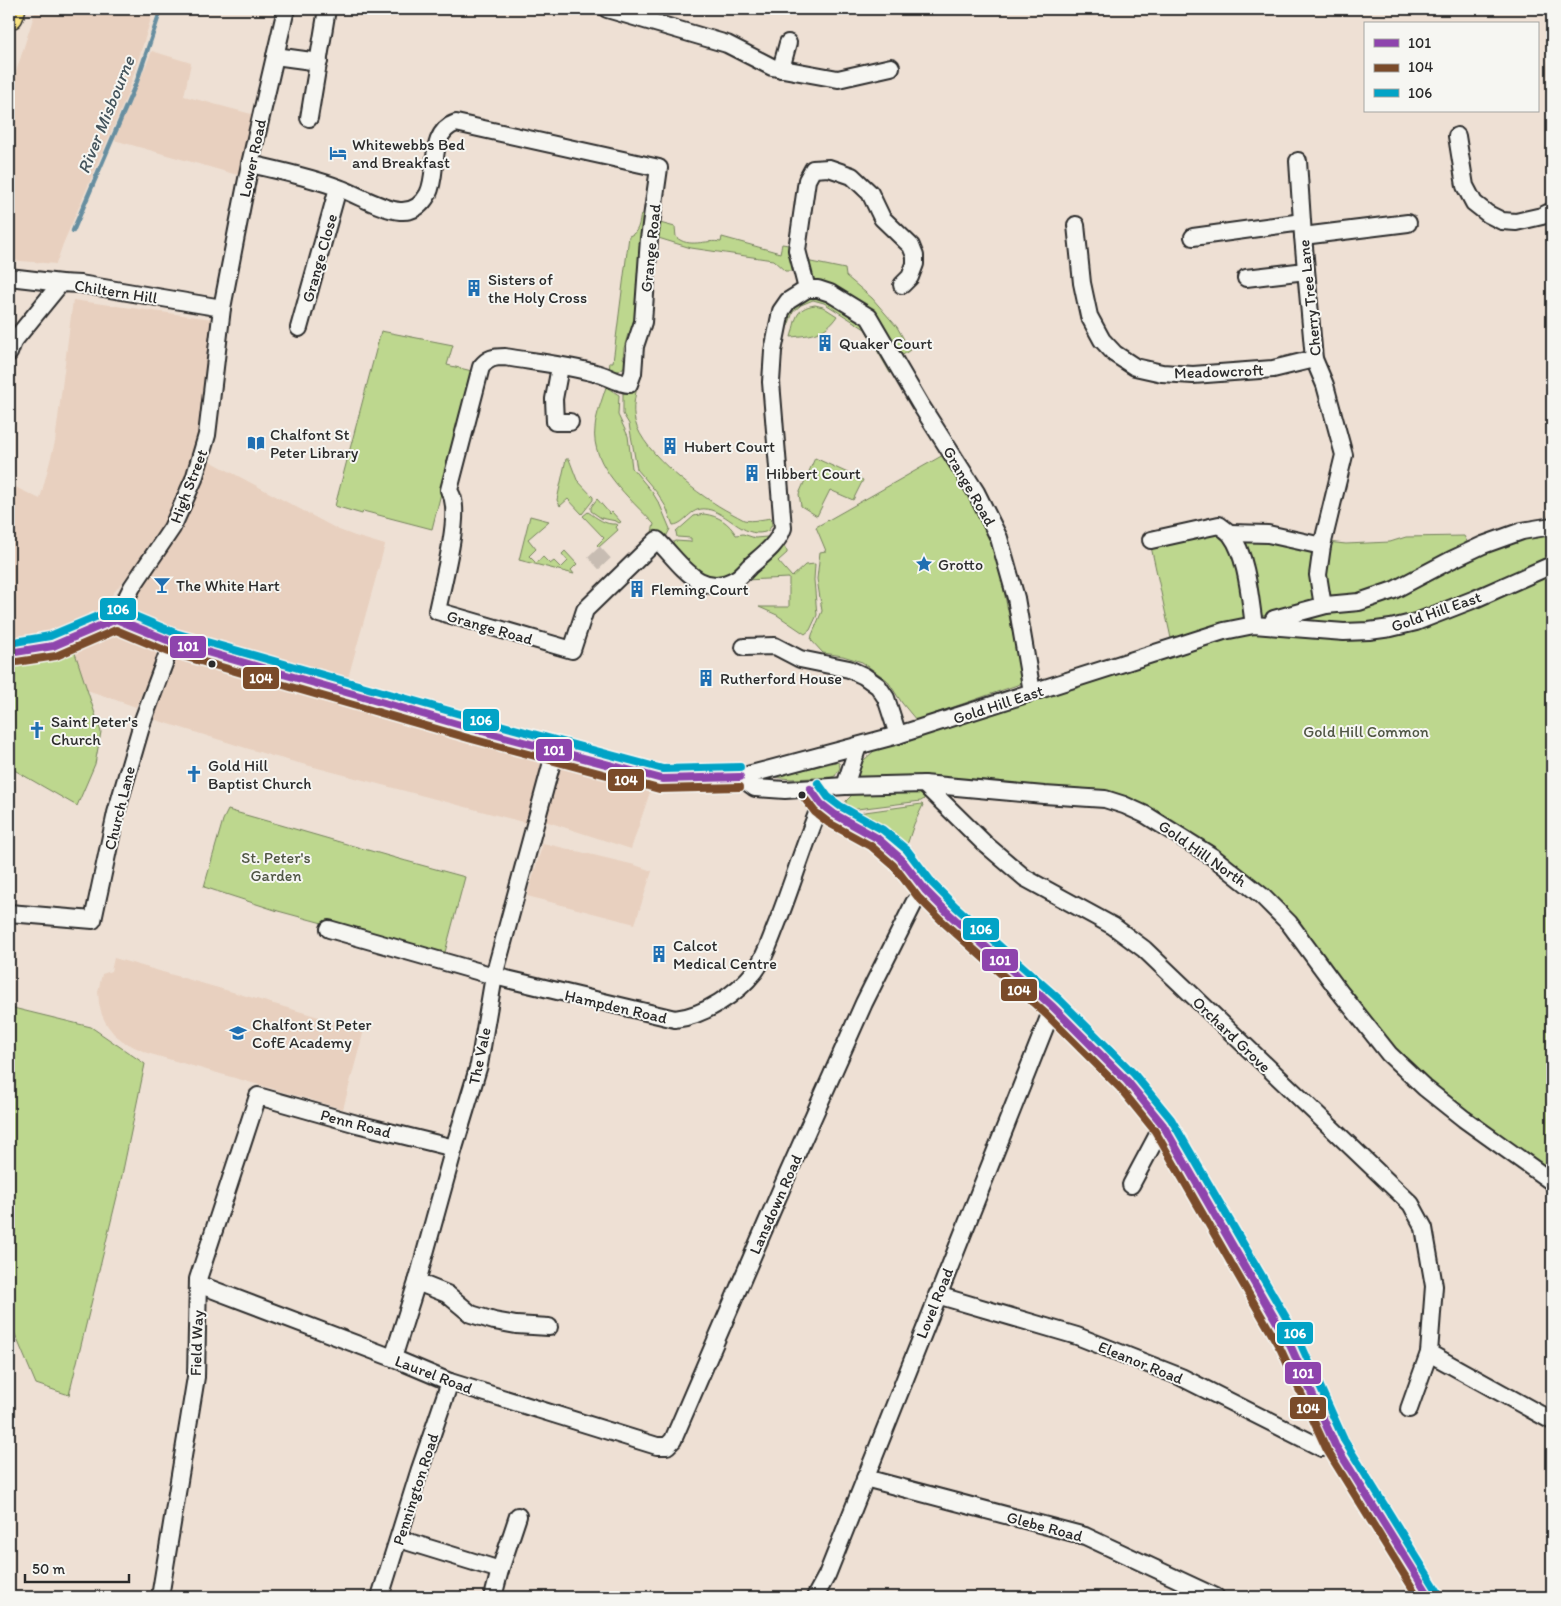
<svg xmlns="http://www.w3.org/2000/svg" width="1561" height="1606" viewBox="0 0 1561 1606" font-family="Itim,sans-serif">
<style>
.built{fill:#e8d0bf}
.green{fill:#bdd78e;stroke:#74815c}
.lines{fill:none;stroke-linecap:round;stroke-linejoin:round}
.stream{stroke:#668ea0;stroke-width:4.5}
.street-tunnel{stroke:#c7bcb2;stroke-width:16;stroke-dasharray:16 8;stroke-linecap:butt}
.street-casing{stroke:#2b2b2b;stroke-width:20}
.highway-casing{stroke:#2b2b2b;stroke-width:31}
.street{stroke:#f6f6f2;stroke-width:16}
.highway{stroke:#f8e281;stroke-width:28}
.bus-1-casing{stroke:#f6f6f2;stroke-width:11}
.bus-2-casing{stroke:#f6f6f2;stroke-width:11}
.bus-3-casing{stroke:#f6f6f2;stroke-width:11}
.bus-1{stroke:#8e44ad;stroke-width:8}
.bus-2{stroke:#7a4b2a;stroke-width:8}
.bus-3{stroke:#02a3c6;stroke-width:8}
.bus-dot{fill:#2b2b2b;stroke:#f6f6f2;stroke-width:2}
.labels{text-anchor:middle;stroke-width:4;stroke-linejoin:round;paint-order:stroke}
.poi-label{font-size:16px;fill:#2b2b2b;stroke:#f6f6f2;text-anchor:start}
.street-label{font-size:16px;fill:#2b2b2b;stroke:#f6f6f2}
.park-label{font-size:16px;fill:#505644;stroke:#f6f6f2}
.water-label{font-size:18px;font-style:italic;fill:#44545c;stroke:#f6f6f2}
.line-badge{stroke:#f6f6f2;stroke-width:2}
.badge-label{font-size:14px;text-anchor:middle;font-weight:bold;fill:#fff}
</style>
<rect width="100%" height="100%" fill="#eee0d4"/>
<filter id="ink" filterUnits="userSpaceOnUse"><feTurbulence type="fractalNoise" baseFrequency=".02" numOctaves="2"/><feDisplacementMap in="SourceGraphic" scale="10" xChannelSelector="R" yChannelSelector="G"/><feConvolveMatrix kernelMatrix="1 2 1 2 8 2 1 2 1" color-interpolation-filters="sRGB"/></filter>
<g filter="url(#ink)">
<g class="built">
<path d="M 36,9 L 154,9 L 128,93 L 63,244 L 56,264 L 9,260 L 9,94 Z"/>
<path d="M 152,51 L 191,63 L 184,96 L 255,115 L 241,176 L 114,140 Z"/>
<path d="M 73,300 L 212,319 L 203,417 L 187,478 L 171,519 L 133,569 L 112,595 L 81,627 L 9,645 L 9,484 L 40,499 L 55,442 Z"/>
<path d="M 210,461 L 339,530 L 355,536 L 385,545 L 348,678 L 285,660 L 140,622 L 130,608 L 140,586 L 174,531 Z"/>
<path d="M 100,634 L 146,639 L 158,657 L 136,707 L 87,690 L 73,648 Z"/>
<path d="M 179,656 L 185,656 L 224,669 L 230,665 L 253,670 L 252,675 L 548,762 L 530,824 L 272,756 L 156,720 L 152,715 L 173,658 Z"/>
<path d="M 558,765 L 577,766 L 652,786 L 631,849 L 545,821 Z"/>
<path d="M 543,843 L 635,865 L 652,871 L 635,924 L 527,896 Z"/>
<path d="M 114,958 L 364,1030 L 343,1109 L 147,1053 L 124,1042 L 114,1034 L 107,1025 L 102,1015 L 99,1003 L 98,992 L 102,974 L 111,971 Z"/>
</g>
<g class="green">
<path d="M 641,214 L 645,215 L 641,290 L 634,330 L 628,334 L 624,348 L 623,358 L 627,363 C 622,370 618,373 609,371 L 610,362 L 613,362 L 628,244 L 629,236 C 639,233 639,223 641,214 Z"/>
<path d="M 656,222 L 675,227 L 676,237 C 689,249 706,239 721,242 L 722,237 L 780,253 L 782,244 L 795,246 L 796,271 L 785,271 L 773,260 L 691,248 L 655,237 Z"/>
<path d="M 806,261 L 845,269 L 846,276 L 872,298 L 897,327 L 910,350 L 900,357 L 880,322 L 815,284 Z"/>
<path d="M 822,296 L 863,321 L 864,325 L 877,348 L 883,350 L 895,370 L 890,373 L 865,329 L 824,303 L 813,300 L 801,305 L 793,312 L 788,326 L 784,321 L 800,298 Z"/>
<path d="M 815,305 L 823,307 L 837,316 C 825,334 812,335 791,337 C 796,321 794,308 815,305 Z"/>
<path d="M 381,331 L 453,345 L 447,365 L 472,371 L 432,529 L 363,511 L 362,514 L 335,506 Z"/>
<path d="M 638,383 C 635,396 632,408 635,421 C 643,454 702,498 731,513 C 735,515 740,518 744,520 C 752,522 763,519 771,518 L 772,525 L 768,531 C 746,540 731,516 711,510 C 690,504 687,524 673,525 L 666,507 L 658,494 L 637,469 L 629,424 L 623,414 L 623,391 L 628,392 Z"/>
<path d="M 606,387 L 619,395 L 618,415 L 628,436 L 632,468 L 652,492 L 660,505 L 670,529 L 665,539 L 656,530 L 652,532 L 654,524 C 631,499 590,466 595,428 C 596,415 602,400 606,387 Z"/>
<path d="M 945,454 L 963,481 L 995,548 L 1023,683 L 916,720 L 902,703 L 887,680 L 862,662 L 843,656 L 823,653 L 811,640 L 812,635 L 822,611 L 817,579 L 820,552 L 826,551 L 816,527 Z"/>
<path d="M 815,458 L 863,480 L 853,500 L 830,490 L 817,516 L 801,506 L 799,494 Z"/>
<path d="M 566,459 L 569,459 L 577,480 L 593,497 L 593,500 L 582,514 L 568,499 L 560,506 L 557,500 Z"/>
<path d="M 597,499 L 610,514 L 612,512 L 621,522 L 619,523 L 616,521 L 601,518 L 591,511 L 591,507 Z"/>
<path d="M 588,512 C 597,518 605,525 616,524 L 618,525 L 616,527 L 618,530 L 599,547 L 597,545 L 604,538 L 583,516 Z"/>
<path d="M 704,514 C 719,516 729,523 736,535 L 743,534 L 755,538 L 767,537 L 769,539 L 728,574 L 719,577 L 708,577 L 699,574 L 670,544 L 675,541 L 691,542 L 691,538 L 677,537 L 676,532 L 694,516 Z"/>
<path d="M 530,516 L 549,521 L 528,539 L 536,549 L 529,556 L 536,563 L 543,557 L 550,564 L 554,561 L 561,568 L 568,561 L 562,554 L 565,551 L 577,564 L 571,570 L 574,574 L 519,560 Z"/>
<path d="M 1209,530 L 1346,544 L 1390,542 L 1406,537 L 1464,536 L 1473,553 L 1552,531 L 1552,1175 L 1490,1132 L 1397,1055 L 1309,942 L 1138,804 L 860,779 L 856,774 L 859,766 L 863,761 L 875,750 L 926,731 L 1174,652 L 1150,542 Z"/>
<path d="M 784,546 L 787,551 L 787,553 L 778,561 L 792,577 L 805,565 L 815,564 L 814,580 L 817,615 L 810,630 L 805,634 L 777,615 L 759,607 L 789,607 L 789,578 L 745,580 Z"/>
<path d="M 75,653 L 101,732 L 95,764 L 77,806 L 9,767 L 9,669 L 34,659 L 43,661 Z"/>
<path d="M 836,762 L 839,763 L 840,768 L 835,776 L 831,777 L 791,779 L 772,777 Z"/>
<path d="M 859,791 L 919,792 L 924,796 L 924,799 L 921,801 L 849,810 L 846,807 L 846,801 L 852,795 L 858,794 Z"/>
<path d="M 922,804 L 923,805 L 914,824 L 908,842 L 904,849 L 880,830 L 851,814 Z"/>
<path d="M 228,810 C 307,832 385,856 465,877 L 444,956 L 278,911 L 204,887 L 223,820 Z"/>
<path d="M 9,1007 L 91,1027 L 145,1064 L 121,1180 L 69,1395 L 36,1384 L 9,1320 Z"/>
</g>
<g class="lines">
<path class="stream" d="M 73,231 L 137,81 L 161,9"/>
<path class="street-tunnel" d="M 594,552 L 607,566"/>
<g class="street-casing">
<g id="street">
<path d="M 607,9 L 727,44 L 772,67 L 838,79 L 891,67"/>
<path d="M 275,56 L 319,62"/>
<path d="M 781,69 L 788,43"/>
<path d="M 309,118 L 327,9"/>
<path d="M 1457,136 L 1465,186 L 1474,203 L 1488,214 L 1502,221 L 1516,222 L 1542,216 L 1552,211"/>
<path d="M 250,164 C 280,171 310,177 339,188 C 356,194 383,210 400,211 C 413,212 422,205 428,194 C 439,173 427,133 456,123 L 659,168 L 649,239 L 643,322 L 635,346 L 633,373 L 629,384 C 618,384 607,375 595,373 C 566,365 535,362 505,357 C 494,357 488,358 481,367 L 449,490 C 450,493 453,497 453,500 C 459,523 442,586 437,611 L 572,650 L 585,610 L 657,540 C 680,562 700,600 736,579 C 741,576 746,570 750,566 C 764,554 777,545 783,528 L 771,382 L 773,351 L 781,311 L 788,301 L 807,289 L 818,289 L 830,293 L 869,317 L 920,404 L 976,492 L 999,538 L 1016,598 L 1032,692"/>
<path d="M 1076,225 L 1082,283 L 1089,316 L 1102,340 L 1115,354 L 1135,367 L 1162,373 L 1193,375 L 1273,369 L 1314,359"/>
<path d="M 1303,236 L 1408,223"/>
<path d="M 1193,237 L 1302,222"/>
<path d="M 9,277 L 61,283 L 80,284 L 222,308"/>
<path d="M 1246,278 L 1306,271"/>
<path d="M 807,289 L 797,250 L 807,180 L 813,169 L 829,168 L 852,176 L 870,193 L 882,218 L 911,246 L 915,256 L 915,264 L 910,277 L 902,285"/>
<path d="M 299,328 L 338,188"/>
<path d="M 9,353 L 13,342 L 61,283"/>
<path d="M 560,367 L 554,399 L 555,422 L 570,422"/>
<path d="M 1230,533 L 1268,534 L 1322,546"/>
<path d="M 1151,540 L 1219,525 C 1223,528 1228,531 1231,535 C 1247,556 1250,599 1254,625"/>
<path d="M 1326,605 L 1359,602 L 1394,590 L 1451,560 L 1483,545 L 1522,531 L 1552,526"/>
<path d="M 116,619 L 172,642 L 204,651 L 471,728 L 662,779 L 740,777 L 898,735 L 1224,631 L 1254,625 L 1344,632 L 1369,631 L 1391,628 L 1416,622 L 1475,599 L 1552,565"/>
<path d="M 1271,625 L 1274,619 L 1326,605 L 1322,600 L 1318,575 L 1322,546 L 1344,455 L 1325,385 L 1314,359 L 1303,236 L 1298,161"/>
<path d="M 744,647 L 775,646 L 800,659 L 849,669 L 864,676 L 878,686 L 886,698 L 898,735"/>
<path d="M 9,653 L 34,650 L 53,646 L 116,619 L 132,587 L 172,528 L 194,479 L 207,435 L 222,308 L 239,220 L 250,164 L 286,9"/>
<path d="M 740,777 L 755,788 L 785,790 L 845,786 L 924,784 L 1044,795 L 1105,799 L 1124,805 L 1146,815 L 1213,857 L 1262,896 L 1289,923 L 1339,991 L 1389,1054 L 1425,1088 L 1464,1119 L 1552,1182"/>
<path d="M 924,784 L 984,843 L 1025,878 L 1113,926 L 1144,949 L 1411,1204 L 1424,1228 L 1434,1286 L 1429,1353 L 1552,1421"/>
<path d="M 845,786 L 858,746"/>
<path d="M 810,789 L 821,804 L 834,814 L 877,838 L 900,858 L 926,891 L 949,914 L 1053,1007 L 1127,1081 L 1163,1125 L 1290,1345 L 1335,1445 L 1430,1597"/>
<path d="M 9,913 L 93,920 L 116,813 L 143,720 L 172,642"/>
<path d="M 329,929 L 494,976 L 675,1019 C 704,1016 737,994 755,971 C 765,958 770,941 776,926 C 792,886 804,844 821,804"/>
<path d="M 1131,1185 L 1163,1125"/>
<path d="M 417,1282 L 447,1294 L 471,1314 L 494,1321 L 516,1325 L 549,1327"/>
<path d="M 198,1284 L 393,1358 L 450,1382 L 657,1446 L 667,1446 L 673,1440 L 786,1178 L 864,1003 L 914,903 L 926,891"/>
<path d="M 937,1295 L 1077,1336 L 1181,1377 L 1322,1448 L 1335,1445"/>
<path d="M 393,1358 L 417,1282 L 454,1148 L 479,1065 L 494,976 L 555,751"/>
<path d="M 1409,1409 L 1429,1353"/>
<path d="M 865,1478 L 1085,1536 L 1216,1597"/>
<path d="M 399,1539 L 500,1570"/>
<path d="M 160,1597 L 196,1377 L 198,1279 L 258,1096 L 357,1124 L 454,1148"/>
<path d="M 380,1597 L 420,1469 L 450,1382"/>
<path d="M 493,1597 L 500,1570 L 518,1516"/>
<path d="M 815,1597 L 827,1575 L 1053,1007"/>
</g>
</g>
<g class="highway-casing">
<path id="highway" d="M 9,15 L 11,9"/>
</g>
<use href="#street" class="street"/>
<use href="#highway" class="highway"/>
<g class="bus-1-casing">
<g id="bus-1">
<path d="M 9,653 L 53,646 L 116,619 L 172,642 L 471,728 L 662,779 L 740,777"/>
<path d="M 810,789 L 821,804 L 834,814 L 877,838 L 900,858 L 926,891 L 949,914 L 1053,1007 L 1127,1081 L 1163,1125 L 1290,1345 L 1335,1445 L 1430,1597"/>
</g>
</g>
<g class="bus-2-casing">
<g id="bus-2">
<path d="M 10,663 L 56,656 L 116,630 L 169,652 L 468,738 L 659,789 L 740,787"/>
<path d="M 802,795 L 815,812 L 829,823 L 871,846 L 893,865 L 918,897 L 942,921 L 1046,1014 L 1120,1088 L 1155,1131 L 1281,1350 L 1327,1450 L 1418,1597"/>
</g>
</g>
<g class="bus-3-casing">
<g id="bus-3">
<path d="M 9,643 L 50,636 L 112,610 L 118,609 L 175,633 L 474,718 L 663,769 L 740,767"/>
<path d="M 818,783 L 828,797 L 840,806 L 883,830 L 907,850 L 933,884 L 956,907 L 1060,1000 L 1134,1074 L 1171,1119 L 1299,1340 L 1344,1440 L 1438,1592"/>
</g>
</g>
<use href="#bus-1" class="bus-1"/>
<use href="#bus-2" class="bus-2"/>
<use href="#bus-3" class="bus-3"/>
</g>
</g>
<defs>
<g id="hotel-bare" transform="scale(1.35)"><path d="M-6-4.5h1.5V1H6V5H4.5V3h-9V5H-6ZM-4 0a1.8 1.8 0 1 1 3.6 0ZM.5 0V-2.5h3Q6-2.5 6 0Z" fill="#1f6fb2" stroke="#f6f6f2" stroke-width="2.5" paint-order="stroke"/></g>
<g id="building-bare" transform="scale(1.35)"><path d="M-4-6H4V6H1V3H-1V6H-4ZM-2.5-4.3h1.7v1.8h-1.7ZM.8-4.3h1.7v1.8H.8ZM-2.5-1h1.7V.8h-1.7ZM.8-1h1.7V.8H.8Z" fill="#1f6fb2" stroke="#f6f6f2" stroke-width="2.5" paint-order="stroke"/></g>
<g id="library-bare" transform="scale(1.35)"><path d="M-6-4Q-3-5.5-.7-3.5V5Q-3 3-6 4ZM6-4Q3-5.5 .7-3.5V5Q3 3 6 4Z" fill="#1f6fb2" stroke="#f6f6f2" stroke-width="2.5" paint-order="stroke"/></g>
<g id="sight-bare" transform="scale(1.35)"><path d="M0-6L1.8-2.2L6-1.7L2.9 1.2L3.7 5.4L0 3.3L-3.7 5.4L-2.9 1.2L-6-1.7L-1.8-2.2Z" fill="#1f6fb2" stroke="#f6f6f2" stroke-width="2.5" paint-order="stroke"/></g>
<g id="bar-bare" transform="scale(1.35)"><path d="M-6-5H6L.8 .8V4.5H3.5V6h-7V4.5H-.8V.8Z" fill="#1f6fb2" stroke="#f6f6f2" stroke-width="2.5" paint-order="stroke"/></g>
<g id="church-bare" transform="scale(1.35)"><path d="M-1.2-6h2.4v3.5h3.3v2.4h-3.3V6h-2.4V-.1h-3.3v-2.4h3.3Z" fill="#1f6fb2" stroke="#f6f6f2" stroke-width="2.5" paint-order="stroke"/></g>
<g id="school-bare" transform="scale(1.35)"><path d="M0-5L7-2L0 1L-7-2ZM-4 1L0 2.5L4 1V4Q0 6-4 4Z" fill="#1f6fb2" stroke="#f6f6f2" stroke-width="2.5" paint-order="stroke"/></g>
</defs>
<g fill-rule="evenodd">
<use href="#hotel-bare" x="338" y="153"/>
<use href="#building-bare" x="474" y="288"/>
<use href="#building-bare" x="825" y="343"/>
<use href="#library-bare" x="256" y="443"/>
<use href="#building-bare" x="670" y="446"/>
<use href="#building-bare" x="752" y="473"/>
<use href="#sight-bare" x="924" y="564"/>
<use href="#bar-bare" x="162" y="585"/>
<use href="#building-bare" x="637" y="589"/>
<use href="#building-bare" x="706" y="678"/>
<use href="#church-bare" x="37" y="730"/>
<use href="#church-bare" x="194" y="774"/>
<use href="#building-bare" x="659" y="954"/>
<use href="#school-bare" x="238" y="1033"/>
</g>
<g class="bus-dot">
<circle cx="212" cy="664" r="4.5"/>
<circle cx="802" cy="795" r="4.5"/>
</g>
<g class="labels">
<g class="poi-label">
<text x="352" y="150">Whitewebbs Bed<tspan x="352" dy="18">and Breakfast</tspan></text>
<text x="488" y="285">Sisters of<tspan x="488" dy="18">the Holy Cross</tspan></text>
<text x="839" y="349">Quaker Court</text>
<text x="270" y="440">Chalfont St<tspan x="270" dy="18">Peter Library</tspan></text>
<text x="684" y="452">Hubert Court</text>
<text x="766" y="479">Hibbert Court</text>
<text x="938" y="570">Grotto</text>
<text x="176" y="591">The White Hart</text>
<text x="651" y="595">Fleming Court</text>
<text x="720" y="684">Rutherford House</text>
<text x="51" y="727">Saint Peter's<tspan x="51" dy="18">Church</tspan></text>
<text x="208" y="771">Gold Hill<tspan x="208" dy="18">Baptist Church</tspan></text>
<text x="673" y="951">Calcot<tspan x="673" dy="18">Medical Centre</tspan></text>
<text x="252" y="1030">Chalfont St Peter<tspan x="252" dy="18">CofE Academy</tspan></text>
</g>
<g class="street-label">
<text transform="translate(252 158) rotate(-78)" y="6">Lower Road</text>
<text transform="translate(650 248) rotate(-84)" y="6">Grange Road</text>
<text transform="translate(319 258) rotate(-74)" y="6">Grange Close</text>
<text transform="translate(116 291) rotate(9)" y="6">Chiltern Hill</text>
<text transform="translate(1309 298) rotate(-96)" y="6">Cherry Tree Lane</text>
<text transform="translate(1219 371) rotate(-2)" y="6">Meadowcroft</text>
<text transform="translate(188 486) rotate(-69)" y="6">High Street</text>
<text transform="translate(970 486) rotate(60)" y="6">Grange Road</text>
<text transform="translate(1436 611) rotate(-19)" y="6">Gold Hill East</text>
<text transform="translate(490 627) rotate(16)" y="6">Grange Road</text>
<text transform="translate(998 704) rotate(-18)" y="6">Gold Hill East</text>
<text transform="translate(119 808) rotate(-76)" y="6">Church Lane</text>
<text transform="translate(1203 853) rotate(35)" y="6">Gold Hill North</text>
<text transform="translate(616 1006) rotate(13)" y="6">Hampden Road</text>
<text transform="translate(1232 1034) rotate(44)" y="6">Orchard Grove</text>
<text transform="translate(479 1056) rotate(-78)" y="6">The Vale</text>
<text transform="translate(356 1123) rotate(15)" y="6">Penn Road</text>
<text transform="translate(775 1204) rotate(-66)" y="6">Lansdown Road</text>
<text transform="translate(934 1303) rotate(-68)" y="6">Lovel Road</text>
<text transform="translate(196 1343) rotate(-88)" y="6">Field Way</text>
<text transform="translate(1141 1362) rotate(22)" y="6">Eleanor Road</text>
<text transform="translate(434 1374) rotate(21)" y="6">Laurel Road</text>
<text transform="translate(415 1489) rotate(-72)" y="6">Pennington Road</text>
<text transform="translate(1045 1526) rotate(15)" y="6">Glebe Road</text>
</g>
<g class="park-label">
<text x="1366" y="737">Gold Hill Common</text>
<text x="276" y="863">St. Peter's<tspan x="276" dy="18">Garden</tspan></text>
</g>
<g class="water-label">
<text transform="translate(106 115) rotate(-68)" y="6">River Misbourne</text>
</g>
</g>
<g class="line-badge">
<rect x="99" y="597" width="38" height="24" rx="5" fill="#02a3c6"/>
<rect x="169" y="635" width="38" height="24" rx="5" fill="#8e44ad"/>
<rect x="242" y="666" width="38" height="24" rx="5" fill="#7a4b2a"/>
<rect x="462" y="708" width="38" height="24" rx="5" fill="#02a3c6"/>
<rect x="535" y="738" width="38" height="24" rx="5" fill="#8e44ad"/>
<rect x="607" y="768" width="38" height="24" rx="5" fill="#7a4b2a"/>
<rect x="962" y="917" width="38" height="24" rx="5" fill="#02a3c6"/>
<rect x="981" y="948" width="38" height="24" rx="5" fill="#8e44ad"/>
<rect x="1000" y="978" width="38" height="24" rx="5" fill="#7a4b2a"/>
<rect x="1276" y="1321" width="38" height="24" rx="5" fill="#02a3c6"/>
<rect x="1284" y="1361" width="38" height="24" rx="5" fill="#8e44ad"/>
<rect x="1289" y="1396" width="38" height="24" rx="5" fill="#7a4b2a"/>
</g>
<g class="badge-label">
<text x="118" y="614">106</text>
<text x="188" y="651">101</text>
<text x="261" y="683">104</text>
<text x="481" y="725">106</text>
<text x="554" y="755">101</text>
<text x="626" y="785">104</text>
<text x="981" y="934">106</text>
<text x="1000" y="965">101</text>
<text x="1019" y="995">104</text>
<text x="1295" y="1338">106</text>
<text x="1303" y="1378">101</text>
<text x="1308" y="1413">104</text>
</g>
<rect width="1561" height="1606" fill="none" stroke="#f6f6f2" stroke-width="30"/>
<rect x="15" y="15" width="1531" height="1576" fill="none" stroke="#2b2b2b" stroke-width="2" filter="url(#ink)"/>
<rect x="1364" y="22" width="175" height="90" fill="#f6f6f2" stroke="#a5a5a2"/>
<rect x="1374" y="39" width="25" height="8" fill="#8e44ad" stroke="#a5a5a2"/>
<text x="1408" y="48" font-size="15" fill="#2b2b2b">101</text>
<rect x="1374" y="64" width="25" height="8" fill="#7a4b2a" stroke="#a5a5a2"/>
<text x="1408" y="72" font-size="15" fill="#2b2b2b">104</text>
<rect x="1374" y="89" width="25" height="8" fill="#02a3c6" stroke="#a5a5a2"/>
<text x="1408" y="98" font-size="15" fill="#2b2b2b">106</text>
<path d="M25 1574v8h104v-8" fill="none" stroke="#2b2b2b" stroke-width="2.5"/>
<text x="32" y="1574" font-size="15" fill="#2b2b2b" stroke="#f6f6f2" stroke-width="4" paint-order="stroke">50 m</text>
</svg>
